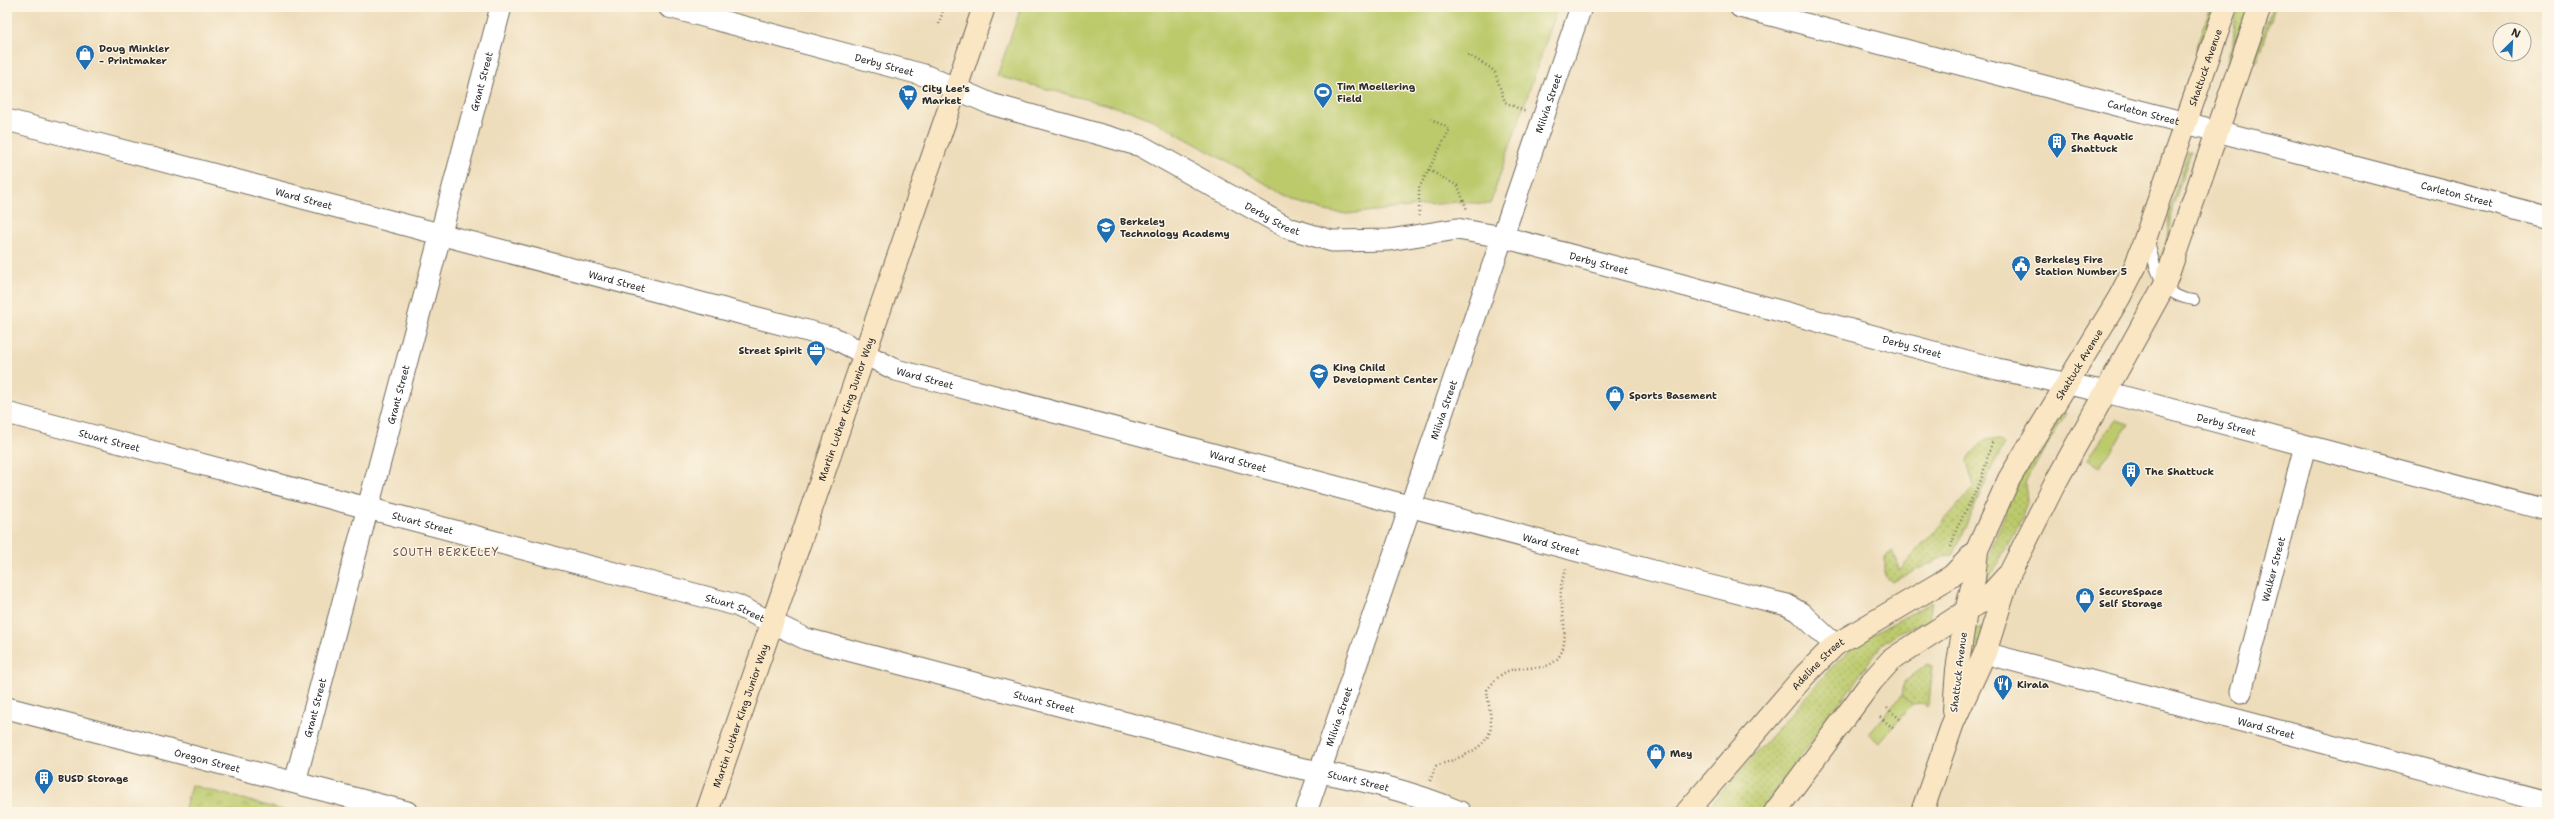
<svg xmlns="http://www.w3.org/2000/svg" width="2554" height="819" viewBox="0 0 2554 819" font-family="'Shantell Sans',sans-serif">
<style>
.grass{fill:url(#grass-dots);stroke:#747a4c}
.park{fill:url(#park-tufts);stroke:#747a4c}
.garden{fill:#bcca6c;stroke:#747a4c}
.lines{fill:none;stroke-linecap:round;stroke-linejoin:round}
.lane-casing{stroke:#6f695d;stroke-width:12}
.street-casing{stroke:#6f695d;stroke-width:23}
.secondary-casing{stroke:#6f695d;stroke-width:24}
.path{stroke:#6f695d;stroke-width:2.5;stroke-dasharray:1 3;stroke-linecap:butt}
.lane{stroke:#fff;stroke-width:10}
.street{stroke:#fff;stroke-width:21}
.secondary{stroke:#fbe6c4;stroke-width:22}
.labels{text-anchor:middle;stroke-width:3;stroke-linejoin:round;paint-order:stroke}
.poi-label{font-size:10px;font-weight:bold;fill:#2b2b2b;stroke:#fcf5e5;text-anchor:start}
.street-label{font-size:10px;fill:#2b2b2b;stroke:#fcf5e5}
.neighbourhood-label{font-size:11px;letter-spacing:1px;fill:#6c504d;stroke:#fcf5e5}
</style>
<defs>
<pattern id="grass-dots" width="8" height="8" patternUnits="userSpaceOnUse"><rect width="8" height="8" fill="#bcca6c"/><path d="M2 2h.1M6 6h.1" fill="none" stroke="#99a459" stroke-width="1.8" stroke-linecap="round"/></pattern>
<pattern id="park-tufts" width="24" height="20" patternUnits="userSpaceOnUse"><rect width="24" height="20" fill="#bcca6c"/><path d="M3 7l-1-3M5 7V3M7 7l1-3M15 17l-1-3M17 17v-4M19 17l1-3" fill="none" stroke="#99a459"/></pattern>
</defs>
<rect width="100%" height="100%" fill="#fcf5e5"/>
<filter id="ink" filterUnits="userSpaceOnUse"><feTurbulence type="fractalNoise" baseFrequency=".025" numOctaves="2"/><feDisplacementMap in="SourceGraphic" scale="8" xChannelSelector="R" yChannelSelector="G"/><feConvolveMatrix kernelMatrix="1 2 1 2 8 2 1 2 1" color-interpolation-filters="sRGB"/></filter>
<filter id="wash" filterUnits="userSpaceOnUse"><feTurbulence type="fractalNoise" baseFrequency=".012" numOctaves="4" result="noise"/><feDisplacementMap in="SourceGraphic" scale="16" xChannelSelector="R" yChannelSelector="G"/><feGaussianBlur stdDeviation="0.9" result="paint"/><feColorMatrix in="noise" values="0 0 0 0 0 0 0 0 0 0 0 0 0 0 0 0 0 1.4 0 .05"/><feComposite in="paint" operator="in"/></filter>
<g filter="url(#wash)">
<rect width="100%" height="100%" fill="#edb"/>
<g class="grass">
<path d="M 2211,7 L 2215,7 L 2200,51 L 2196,50 Z"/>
<path d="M 2236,7 L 2248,7 L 2217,103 L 2214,102 L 2233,44 Z"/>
<path d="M 2272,7 L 2275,7 L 2258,60 L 2253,63 Z"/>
<path d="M 2188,151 L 2191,151 L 2172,209 L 2169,243 L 2162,265 L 2160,260 L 2167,240 L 2169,210 Z"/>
<path d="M 2062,412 L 2066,413 L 2025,483 L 2027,502 L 2019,526 L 1987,581 L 1982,583 L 1980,579 L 2014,490 Z"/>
<path d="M 1986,439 L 2000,440 L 2004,445 L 1992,467 L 1952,556 L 1943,557 L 1892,582 L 1885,576 L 1885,557 L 1892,551 L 1900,570 L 1974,487 L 1967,462 L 1968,457 Z"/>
<path d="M 1932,602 L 1929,620 L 1897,633 L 1884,642 L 1760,812 L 1704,812 L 1832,667 L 1860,641 Z"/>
<path d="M 1984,627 L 1972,668 L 1966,667 L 1970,631 Z"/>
<path d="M 1928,664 L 1933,666 L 1929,703 L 1927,706 L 1922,703 L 1912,704 L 1902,695 L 1904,682 Z"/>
</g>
<path class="park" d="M 191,785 L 290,812 L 184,812 Z"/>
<g class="garden">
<path d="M 1021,7 L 1558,7 L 1490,204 L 1456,202 L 1347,214 L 1324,211 L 1298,202 L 1153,120 L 1131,111 L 997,76 Z"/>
<path d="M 2115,420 L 2129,424 L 2100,467 L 2088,459 Z"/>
<path d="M 1902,695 L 1912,704 L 1879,743 L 1869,734 Z"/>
</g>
</g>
<g filter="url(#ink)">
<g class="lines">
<g class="lane-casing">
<path id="lane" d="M 2149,240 C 2155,269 2159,296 2194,300"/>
</g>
<g class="street-casing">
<g id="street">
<path id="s1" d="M 669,7 L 924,75 L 991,104 L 1141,146 L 1288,228 L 1332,241 L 1389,240 L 1457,229 L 1503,237 L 1997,369 L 2106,392 L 2547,510"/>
<path id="s2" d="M 1740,7 L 2547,217"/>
<path id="s3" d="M 7,120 L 834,338 L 896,370 L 1695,582 L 1787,605 L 1801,613 L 1835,645"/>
<path id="s4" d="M 7,413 L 736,605 L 806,639 L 1295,767 C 1352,778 1407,789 1460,812"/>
<path id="s5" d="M 1985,653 L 2547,802"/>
<path id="s6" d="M 2241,692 L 2305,446"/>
<path id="s7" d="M 7,708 L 407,812"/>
<path id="s8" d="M 295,782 L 501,7"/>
<path id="s9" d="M 1306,812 L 1581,7"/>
</g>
</g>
<g class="secondary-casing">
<g id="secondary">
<path id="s10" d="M 1954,710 L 1957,670 L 1966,611 L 1974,579 L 1977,550 L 2009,479 L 2119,298 L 2136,265 L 2226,7"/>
<path id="s11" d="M 707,812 L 984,7"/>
<path id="s12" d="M 1687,812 L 1805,675 L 1835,645 L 1952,576 L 1977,550"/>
<path d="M 1775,812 L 1872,681 L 1891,660 L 1988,597 L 2006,577"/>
<path d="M 1922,812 L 1953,723 L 1985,653 L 2010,573 L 2053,487 L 2164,286 L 2260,7"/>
</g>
</g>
<g class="path">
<path d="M 939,24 L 944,7"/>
<path d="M 1468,55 L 1491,68 L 1495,73 L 1505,102 L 1526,112"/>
<path d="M 1429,170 L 1458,186 L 1467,210"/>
<path d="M 1419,216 L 1419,188 L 1450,129 L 1431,119"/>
<path d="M 1951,547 L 1956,530 L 1981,480 L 1993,440"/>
<path d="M 1887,708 L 1901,720"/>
<path d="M 1880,717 L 1894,729"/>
<path d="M 1430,781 L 1436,766 C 1455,759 1490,750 1491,725 C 1491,714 1488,702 1487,690 C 1494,681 1502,671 1515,669 C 1532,666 1552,672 1561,653 C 1570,634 1559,608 1561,589 C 1561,582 1564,575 1566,568"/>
</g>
<use href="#lane" class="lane"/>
<use href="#street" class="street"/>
<use href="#secondary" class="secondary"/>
</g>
</g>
<defs>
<g id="shop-pin" transform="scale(1)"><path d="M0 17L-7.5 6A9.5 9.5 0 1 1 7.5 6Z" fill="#1f6fb2" stroke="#fcf5e5"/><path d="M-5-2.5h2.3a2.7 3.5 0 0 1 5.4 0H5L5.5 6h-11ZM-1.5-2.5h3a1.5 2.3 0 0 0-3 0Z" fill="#fff"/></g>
<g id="stadium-pin" transform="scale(1)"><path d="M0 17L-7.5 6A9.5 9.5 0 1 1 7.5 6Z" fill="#1f6fb2" stroke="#fcf5e5"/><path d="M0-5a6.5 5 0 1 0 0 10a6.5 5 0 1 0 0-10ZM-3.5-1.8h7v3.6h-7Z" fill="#fff"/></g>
<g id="supermarket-pin" transform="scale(1)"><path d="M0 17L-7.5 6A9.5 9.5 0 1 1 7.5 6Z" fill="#1f6fb2" stroke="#fcf5e5"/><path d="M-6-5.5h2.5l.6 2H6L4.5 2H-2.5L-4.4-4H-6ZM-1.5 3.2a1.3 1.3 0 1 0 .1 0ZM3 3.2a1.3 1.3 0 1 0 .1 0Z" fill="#fff"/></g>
<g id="building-pin" transform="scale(1)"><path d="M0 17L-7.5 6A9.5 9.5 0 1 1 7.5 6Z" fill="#1f6fb2" stroke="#fcf5e5"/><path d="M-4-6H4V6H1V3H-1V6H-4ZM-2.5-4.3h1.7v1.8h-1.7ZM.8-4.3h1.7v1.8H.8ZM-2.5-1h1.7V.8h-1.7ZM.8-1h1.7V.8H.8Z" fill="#fff"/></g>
<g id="school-pin" transform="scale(1)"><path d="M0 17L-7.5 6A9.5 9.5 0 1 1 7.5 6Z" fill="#1f6fb2" stroke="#fcf5e5"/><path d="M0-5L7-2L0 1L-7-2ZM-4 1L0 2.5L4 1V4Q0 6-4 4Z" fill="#fff"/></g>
<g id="civic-pin" transform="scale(1)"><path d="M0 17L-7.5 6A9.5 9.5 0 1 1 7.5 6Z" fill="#1f6fb2" stroke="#fcf5e5"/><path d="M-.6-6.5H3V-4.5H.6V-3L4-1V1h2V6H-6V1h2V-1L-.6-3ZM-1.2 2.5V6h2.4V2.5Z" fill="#fff"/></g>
<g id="office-pin" transform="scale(1)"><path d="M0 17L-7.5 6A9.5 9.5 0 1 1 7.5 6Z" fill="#1f6fb2" stroke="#fcf5e5"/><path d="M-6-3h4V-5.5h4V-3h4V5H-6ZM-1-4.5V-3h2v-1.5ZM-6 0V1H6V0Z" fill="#fff"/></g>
<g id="restaurant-pin" transform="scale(1)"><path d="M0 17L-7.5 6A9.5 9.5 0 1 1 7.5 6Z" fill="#1f6fb2" stroke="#fcf5e5"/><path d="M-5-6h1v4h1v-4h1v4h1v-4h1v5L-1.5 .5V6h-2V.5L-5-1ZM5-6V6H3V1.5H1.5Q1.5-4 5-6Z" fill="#fff"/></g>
</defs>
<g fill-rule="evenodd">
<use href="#shop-pin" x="85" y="54"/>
<use href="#stadium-pin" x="1323" y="92"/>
<use href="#supermarket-pin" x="908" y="94"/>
<use href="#building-pin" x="2057" y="142"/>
<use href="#school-pin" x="1106" y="227"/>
<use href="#civic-pin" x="2021" y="265"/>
<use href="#office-pin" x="816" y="350"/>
<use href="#school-pin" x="1319" y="373"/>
<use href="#shop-pin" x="1615" y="395"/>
<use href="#building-pin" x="2131" y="471"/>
<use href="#shop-pin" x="2085" y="597"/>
<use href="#restaurant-pin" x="2003" y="684"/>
<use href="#shop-pin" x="1656" y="753"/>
<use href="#building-pin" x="44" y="778"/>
</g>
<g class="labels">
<g class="poi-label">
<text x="99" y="52">Doug Minkler<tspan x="99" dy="12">- Printmaker</tspan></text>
<text x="1337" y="90">Tim Moellering<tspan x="1337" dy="12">Field</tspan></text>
<text x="922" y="92">City Lee's<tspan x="922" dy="12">Market</tspan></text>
<text x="2071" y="140">The Aquatic<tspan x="2071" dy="12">Shattuck</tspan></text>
<text x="1120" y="225">Berkeley<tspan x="1120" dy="12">Technology Academy</tspan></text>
<text x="2035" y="263">Berkeley Fire<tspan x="2035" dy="12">Station Number 5</tspan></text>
<text x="802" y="354" text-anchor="end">Street Spirit</text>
<text x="1333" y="371">King Child<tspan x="1333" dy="12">Development Center</tspan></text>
<text x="1629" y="399">Sports Basement</text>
<text x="2145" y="475">The Shattuck</text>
<text x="2099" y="595">SecureSpace<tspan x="2099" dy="12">Self Storage</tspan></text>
<text x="2017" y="688">Kirala</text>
<text x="1670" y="757">Mey</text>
<text x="58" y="782">BUSD Storage</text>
</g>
<g class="street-label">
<text dy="4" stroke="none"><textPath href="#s1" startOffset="223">Derby Street</textPath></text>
<text dy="4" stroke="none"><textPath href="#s10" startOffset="698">Shattuck Avenue</textPath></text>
<text dy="4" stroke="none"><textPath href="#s8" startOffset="725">Grant Street</textPath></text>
<text dy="4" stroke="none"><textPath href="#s9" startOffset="749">Milvia Street</textPath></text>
<text dy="4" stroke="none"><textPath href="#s2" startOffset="417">Carleton Street</textPath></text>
<text dy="4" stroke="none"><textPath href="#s2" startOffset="741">Carleton Street</textPath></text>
<text dy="4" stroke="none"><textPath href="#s3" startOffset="307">Ward Street</textPath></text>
<text dy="4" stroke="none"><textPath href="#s1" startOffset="643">Derby Street</textPath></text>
<text dy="4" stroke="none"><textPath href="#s1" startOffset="979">Derby Street</textPath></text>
<text dy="4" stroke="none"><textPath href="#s3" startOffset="631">Ward Street</textPath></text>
<text dy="4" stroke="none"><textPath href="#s1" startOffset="1303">Derby Street</textPath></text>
<text dy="4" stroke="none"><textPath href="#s10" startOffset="374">Shattuck Avenue</textPath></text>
<text dy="4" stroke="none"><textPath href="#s3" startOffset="955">Ward Street</textPath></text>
<text dy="4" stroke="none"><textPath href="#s8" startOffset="401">Grant Street</textPath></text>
<text dy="4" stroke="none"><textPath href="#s9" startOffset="425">Milvia Street</textPath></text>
<text dy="4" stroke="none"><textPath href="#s11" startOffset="426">Martin Luther King Junior Way</textPath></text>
<text dy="4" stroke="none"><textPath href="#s1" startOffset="1627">Derby Street</textPath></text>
<text dy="4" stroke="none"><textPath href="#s4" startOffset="106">Stuart Street</textPath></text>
<text dy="4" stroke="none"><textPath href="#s3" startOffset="1279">Ward Street</textPath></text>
<text dy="4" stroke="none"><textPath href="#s4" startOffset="430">Stuart Street</textPath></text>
<text dy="4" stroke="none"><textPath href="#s3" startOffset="1603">Ward Street</textPath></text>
<text dy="4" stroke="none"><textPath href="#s6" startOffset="127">Walker Street</textPath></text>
<text dy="4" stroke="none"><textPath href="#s4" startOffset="754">Stuart Street</textPath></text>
<text dy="4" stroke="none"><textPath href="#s12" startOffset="198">Adeline Street</textPath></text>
<text transform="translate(1958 672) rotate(-83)" y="4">Shattuck Avenue</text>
<text dy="4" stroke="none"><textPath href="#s4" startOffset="1078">Stuart Street</textPath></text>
<text dy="4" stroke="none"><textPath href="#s8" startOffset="77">Grant Street</textPath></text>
<text dy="4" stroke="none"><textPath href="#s11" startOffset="102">Martin Luther King Junior Way</textPath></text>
<text dy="4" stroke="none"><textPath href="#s9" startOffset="101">Milvia Street</textPath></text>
<text dy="4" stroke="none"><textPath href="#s5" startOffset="291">Ward Street</textPath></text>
<text dy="4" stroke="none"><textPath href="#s7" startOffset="207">Oregon Street</textPath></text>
<text dy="4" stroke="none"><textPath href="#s4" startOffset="1402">Stuart Street</textPath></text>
</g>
<g class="neighbourhood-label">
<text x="446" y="556">SOUTH BERKELEY</text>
</g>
</g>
<rect width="2554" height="819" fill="none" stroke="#fcf5e5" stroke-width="24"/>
<g transform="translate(2512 42) rotate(24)"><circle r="19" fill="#fcf5e5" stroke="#a8a49b"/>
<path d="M0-3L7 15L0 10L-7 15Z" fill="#1f6fb2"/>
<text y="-6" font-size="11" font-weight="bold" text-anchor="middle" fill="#2b2b2b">N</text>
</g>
</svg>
